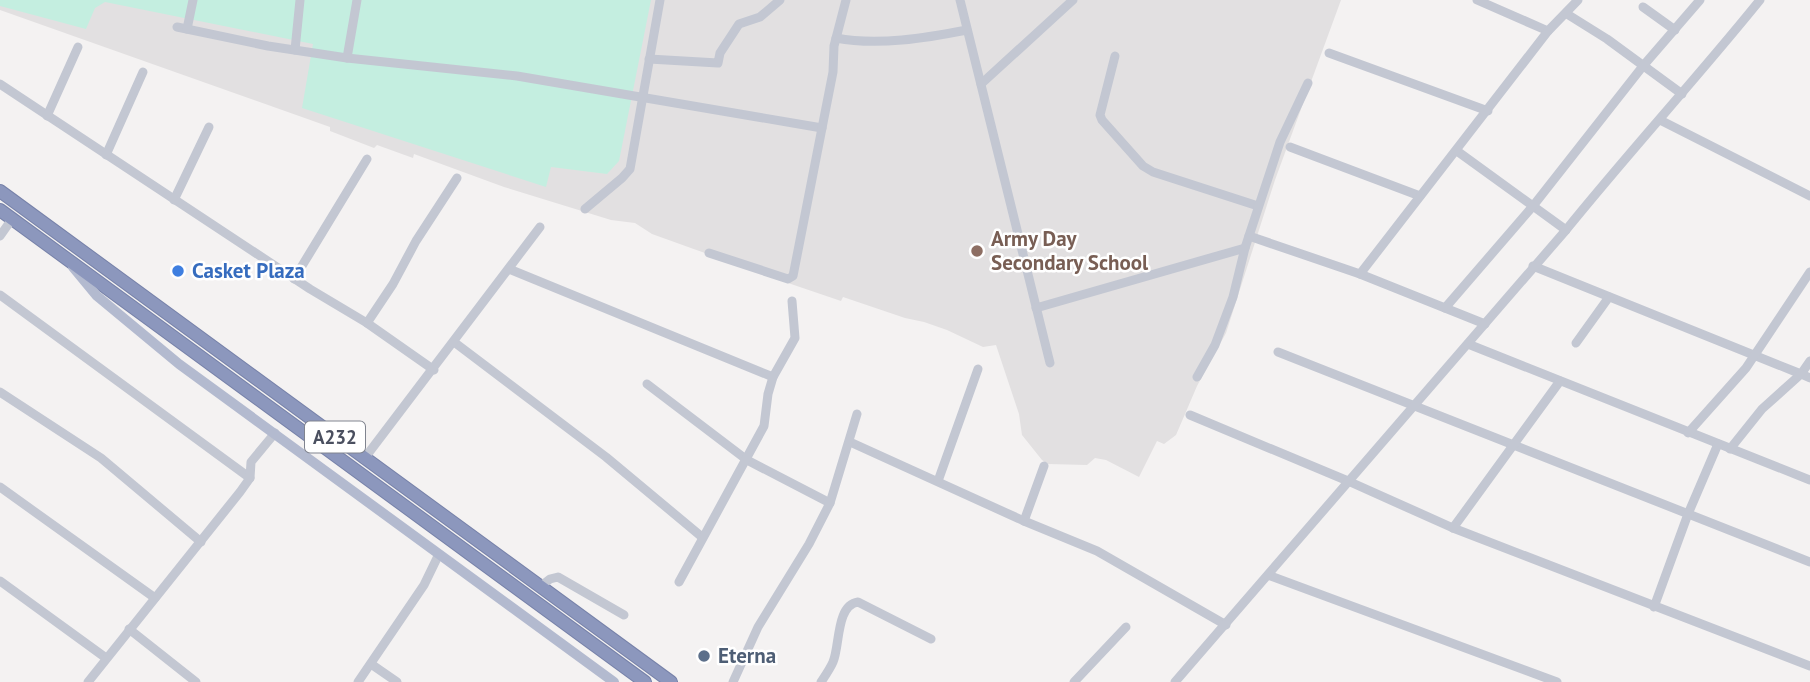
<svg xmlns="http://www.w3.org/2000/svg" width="1810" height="682" viewBox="0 0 1810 682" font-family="'PT Sans',sans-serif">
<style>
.education{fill:#e2e0e1}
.green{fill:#c4eee0}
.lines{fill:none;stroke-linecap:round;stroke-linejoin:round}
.highway-casing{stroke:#7782a9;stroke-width:14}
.minor{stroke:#c3c7d2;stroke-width:9}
.major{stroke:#b3bacf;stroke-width:10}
.highway{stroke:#8c97bd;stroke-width:12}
.education-dot{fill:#8d6e63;stroke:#fff;stroke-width:2.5}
.shop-dot{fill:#3f7fe0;stroke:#fff;stroke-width:2.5}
.service-dot{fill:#5c6f8a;stroke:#fff;stroke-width:2.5}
.labels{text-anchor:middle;stroke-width:5;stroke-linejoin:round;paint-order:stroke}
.shield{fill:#fff;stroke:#80848f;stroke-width:2}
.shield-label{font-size:19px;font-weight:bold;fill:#4a4f5f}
.education-label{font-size:21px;font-weight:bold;fill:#785e54;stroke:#fff;text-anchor:start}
.shop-label{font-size:21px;font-weight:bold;fill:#366cbe;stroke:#fff;text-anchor:start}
.service-label{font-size:21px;font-weight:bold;fill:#4e5e75;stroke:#fff;text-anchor:start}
</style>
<rect width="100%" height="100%" fill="#f4f2f2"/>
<path class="education" d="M 0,0 L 1341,0 L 1275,180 L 1226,333 L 1197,386 L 1176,435 L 1164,444 L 1157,441 L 1139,477 L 1106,460 L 1095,458 L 1087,465 L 1048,464 L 1042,460 L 1022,435 L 1019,414 L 996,345 L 983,347 L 947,330 L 924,322 L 905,318 L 843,297 L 841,301 L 791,284 L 652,234 L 635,223 L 611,220 L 504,187 L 414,154 L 413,158 L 377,145 L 374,148 L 330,131 L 330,127 L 0,10 Z"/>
<path class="green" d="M 0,0 L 651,0 L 619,161 L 607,174 L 551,167 L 546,187 L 302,108 L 313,44 L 105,2 L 95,8 L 86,29 L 0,6 Z"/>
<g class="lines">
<g class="highway-casing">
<g id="highway">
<path d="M 0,191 L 671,682"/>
<path d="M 0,210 L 645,682"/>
</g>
</g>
<g class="minor">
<path d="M 960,0 L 1050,363"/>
<path d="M 1477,0 L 1548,31"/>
<path d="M 1643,7 L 1675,30"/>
<path d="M 1567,14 L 1607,39 L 1682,94"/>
<path d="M 177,27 L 268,46 L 347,58 L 517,76 L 822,128"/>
<path d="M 187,29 L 193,0"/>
<path d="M 836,38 C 878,46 926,38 967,30"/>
<path d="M 295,50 L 300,0"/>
<path d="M 1329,53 L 1488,111"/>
<path d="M 1115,56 L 1100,115 L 1102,120 L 1143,166 L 1153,172 L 1258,206"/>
<path d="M 347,58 L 357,0"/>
<path d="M 649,59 L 718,63 L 720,53 L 739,24 L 760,17 L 780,0"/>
<path d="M 0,84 L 310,289 L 367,323 L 434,370"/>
<path d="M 981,84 L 1073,0"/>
<path d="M 47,116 L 78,47"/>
<path d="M 1660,120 L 1810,196"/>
<path d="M 1290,147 L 1420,196"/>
<path d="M 1457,151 L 1566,230"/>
<path d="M 106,155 L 143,72"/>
<path d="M 174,200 L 209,127"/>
<path d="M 585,209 L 622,178 L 630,169 L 660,0"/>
<path d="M 0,236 L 12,219"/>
<path d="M 1249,236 L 1360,274"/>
<path d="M 709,253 L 788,279 L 793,276 L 833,72 L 834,46 L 846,0"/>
<path d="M 1533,266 L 1801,374 L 1810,361"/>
<path d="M 509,269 L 773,377"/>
<path d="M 294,279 L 367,159"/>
<path d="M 0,295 L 250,478"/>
<path d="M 1036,308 L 1245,248"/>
<path d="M 1445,308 L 1533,206 L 1643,66 L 1700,0"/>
<path d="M 367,323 L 393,284 L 416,241 L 457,178"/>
<path d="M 1485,324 L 1360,274 L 1548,31 L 1578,0"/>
<path d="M 454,342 L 606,457 L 702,537"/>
<path d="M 1576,343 L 1609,297"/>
<path d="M 1468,344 L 1810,480"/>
<path d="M 1278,352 L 1810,562"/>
<path d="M 1197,377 L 1215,345 L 1233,297 L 1245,248 L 1280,142 L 1308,83"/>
<path d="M 647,384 L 747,460 L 830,503"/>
<path d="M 0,392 L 101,458 L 201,542"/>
<path d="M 1190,415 L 1348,481 L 1453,528 L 1810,666"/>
<path d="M 1688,433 L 1746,368 L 1810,272"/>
<path d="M 850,442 L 1024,521 L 1097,551 L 1226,625"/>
<path d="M 1730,449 L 1762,409 L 1801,374 L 1810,378"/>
<path d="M 364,459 L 540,227"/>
<path d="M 938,481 L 978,369"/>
<path d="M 0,487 L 155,598"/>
<path d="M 1024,521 L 1044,466"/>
<path d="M 1453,528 L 1560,381"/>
<path d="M 1268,575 L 1557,682"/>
<path d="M 0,581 L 106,658"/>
<path d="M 679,582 L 764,426 L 768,394 L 773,377 L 795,338 L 792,301"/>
<path d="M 541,586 L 550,579 L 558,577 L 624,615"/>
<path d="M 1654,607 L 1688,514 L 1718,444"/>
<path d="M 129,629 L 196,682"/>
<path d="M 371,664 L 397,682"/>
<path d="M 88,682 L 240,492 L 250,478 L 251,462 L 275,433"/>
<path d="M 358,682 L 424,585 L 439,554"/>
<path d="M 733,682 L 758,627 L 809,544 L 830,503 L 857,414"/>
<path d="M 821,682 C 825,676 830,669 833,662 C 840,646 836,605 858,602 L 931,639"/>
<path d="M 1074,682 L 1126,627"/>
<path d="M 1175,682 L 1566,230 C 1629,152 1697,78 1760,0"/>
</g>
<path class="major" d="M 73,267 L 97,296 L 179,364 L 614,682"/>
<use href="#highway" class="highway"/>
</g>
<circle class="education-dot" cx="977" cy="251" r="7"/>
<circle class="shop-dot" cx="178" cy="271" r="7"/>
<circle class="service-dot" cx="704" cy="656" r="7"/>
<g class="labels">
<rect class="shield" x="305" y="421.5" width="60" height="31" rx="5"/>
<g class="shield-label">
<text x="335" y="444">A232</text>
</g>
<g class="education-label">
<text x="991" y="246">Army Day<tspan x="991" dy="24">Secondary School</tspan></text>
</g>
<g class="shop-label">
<text x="192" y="278">Casket Plaza</text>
</g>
<g class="service-label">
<text x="718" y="663">Eterna</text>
</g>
</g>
</svg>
